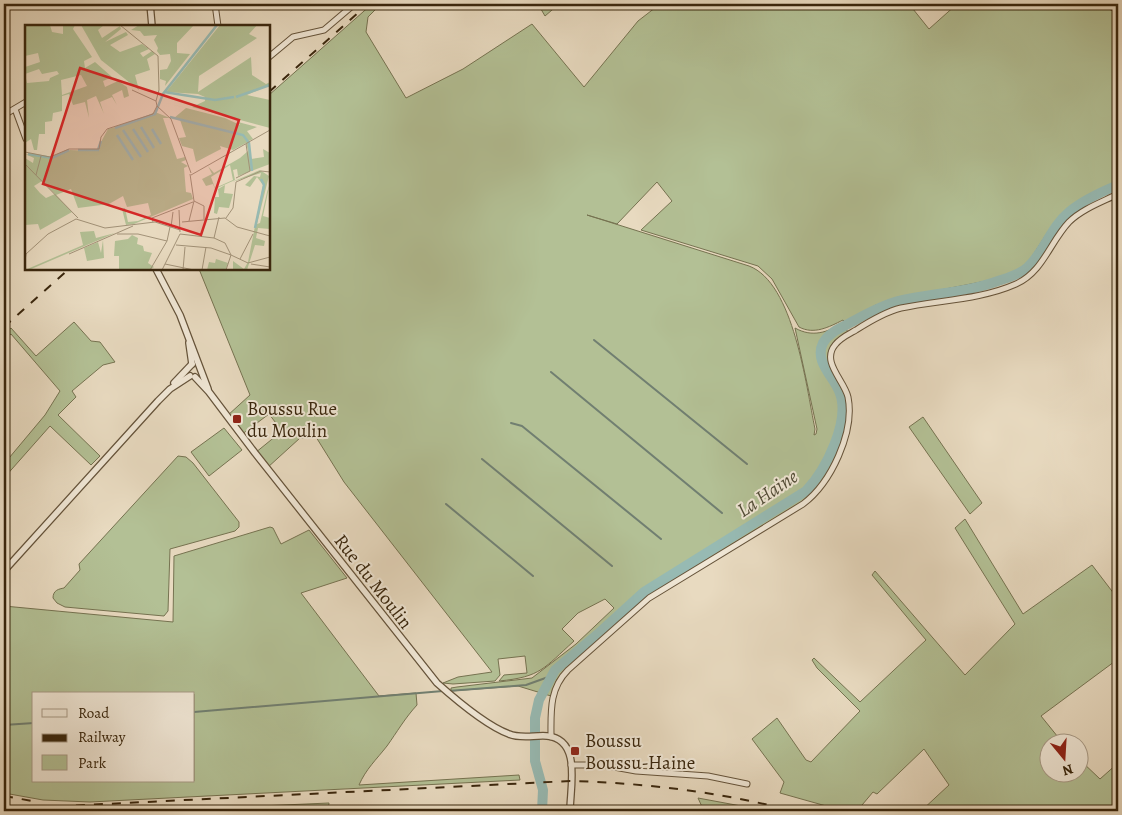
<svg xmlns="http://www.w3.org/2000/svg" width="1122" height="815" viewBox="0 0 1122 815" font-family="Alegreya,serif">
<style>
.green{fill:#b3c095;stroke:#767351;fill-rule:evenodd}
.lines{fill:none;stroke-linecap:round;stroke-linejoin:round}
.stream{stroke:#717f71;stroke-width:2}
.river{stroke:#97bab3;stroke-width:10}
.minor-casing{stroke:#65533a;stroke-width:7}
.tertiary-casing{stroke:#65533a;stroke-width:8}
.minor{stroke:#f0e7d6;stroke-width:5}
.tertiary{stroke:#f0e7d6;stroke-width:5.5}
.rail{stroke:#39260d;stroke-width:2;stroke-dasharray:9 9;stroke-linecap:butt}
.poi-dot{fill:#8f2418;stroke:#f0e7d6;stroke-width:2}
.labels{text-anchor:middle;stroke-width:4;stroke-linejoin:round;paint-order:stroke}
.poi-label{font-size:19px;fill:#39260d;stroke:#f0e7d6;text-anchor:start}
.street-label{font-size:19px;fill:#39260d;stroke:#f0e7d6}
.water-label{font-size:20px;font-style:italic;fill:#504b36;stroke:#f0e7d6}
.inset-river{fill:none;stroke:#97bab3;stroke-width:2.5}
.inset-road{fill:none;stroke:#a29278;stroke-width:1}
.view{fill:#d62828;fill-opacity:0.15;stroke:#d62828;stroke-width:2.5}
.inset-edge{fill:none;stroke:#39260d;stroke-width:2.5}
</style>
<rect width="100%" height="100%" fill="#e8dac0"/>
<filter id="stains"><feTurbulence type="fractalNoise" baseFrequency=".004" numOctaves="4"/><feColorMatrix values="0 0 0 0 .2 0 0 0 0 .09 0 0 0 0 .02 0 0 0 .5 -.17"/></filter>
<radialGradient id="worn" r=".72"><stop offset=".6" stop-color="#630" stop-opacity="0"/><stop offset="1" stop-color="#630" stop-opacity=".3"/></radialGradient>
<g class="green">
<path d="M 372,4 L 381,4 L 368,17 L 366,32 L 406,98 L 463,69 L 532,24 L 584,87 L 638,21 L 660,4 L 909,4 L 929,29 L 957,4 L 1101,4 L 1118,13 L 1118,182 L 1083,199 L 1065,212 L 1049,230 L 1026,266 L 1015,272 L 991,280 L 900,298 L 876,305 L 845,322 L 843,320 C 829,327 814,335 799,327 L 772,279 L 758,266 L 641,230 L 672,201 L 657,182 L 617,224 L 587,215 L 749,266 C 794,283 806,386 815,429 L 814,435 L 816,434 L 817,429 L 795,328 C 813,338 827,332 844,323 L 848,333 L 834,343 L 829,353 L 845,394 L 846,417 L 842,440 L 830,471 L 809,498 L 696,569 L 649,595 L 565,670 L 557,679 L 551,696 L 518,686 L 451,691 L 451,688 L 457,687 L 532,678 L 576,644 L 614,608 L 605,599 L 578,613 L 562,629 L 574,641 C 544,668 541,677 499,681 L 504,675 L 527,673 L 525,656 L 498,659 L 500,675 L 495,681 L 453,684 L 443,683 L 458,677 L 492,672 L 344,482 L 316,437 L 300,438 L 267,468 L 255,453 L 282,431 L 269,414 L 241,435 L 227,416 L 250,395 L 199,269 L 269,269 L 269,95 Z"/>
<path d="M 538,4 L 559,4 L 545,16 Z"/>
<path d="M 74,322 L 91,341 L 100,342 L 115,362 L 103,365 L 72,391 L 76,397 L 58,415 L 100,456 L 91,465 L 50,426 L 4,478 L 4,464 L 45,415 L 60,391 L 11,334 L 4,340 L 4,334 L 11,328 L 36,356 Z"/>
<path d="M 923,417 L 982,503 L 970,514 L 909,427 Z"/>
<path d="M 224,428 L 242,450 L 209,476 L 191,452 Z"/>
<path d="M 178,456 L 186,457 L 193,463 L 239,522 L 239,527 L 235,531 L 170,549 L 168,611 L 164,616 L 65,607 L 57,603 L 53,598 C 53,590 59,589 64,588 L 80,570 L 79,564 Z"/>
<path d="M 965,519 L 1023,614 L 1092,565 L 1118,599 L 1118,659 L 1041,716 L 1062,742 L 1050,742 L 1050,772 L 1080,772 L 1080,760 L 1100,779 L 1118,763 L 1118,811 L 921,811 L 949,785 L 924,749 L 877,794 L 873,792 L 857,811 L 844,811 L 780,793 L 784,782 L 752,739 L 777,718 L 806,760 L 811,762 L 860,711 L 817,668 L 812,660 L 814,658 L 860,702 L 926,640 L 872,575 L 875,571 L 965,675 L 1015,624 L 955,528 Z"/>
<path d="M 270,527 L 273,528 L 281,544 L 309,530 L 347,578 L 301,593 L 379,696 L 416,693 L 417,705 C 405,718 397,732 387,746 C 376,760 366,769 359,785 L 519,775 L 520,780 L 90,802 L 43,800 L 4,793 L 4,606 L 173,622 L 174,556 ZM 34,694 L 194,694 L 194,781 L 34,781 Z"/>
<path d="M 698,798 L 768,811 L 704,811 Z"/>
<path d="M 329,803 L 328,811 L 146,811 Z"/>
</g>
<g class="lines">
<g class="stream">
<path d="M 594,340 L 747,464"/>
<path d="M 551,372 L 722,513"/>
<path d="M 511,423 L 522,426 L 661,539"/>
<path d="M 482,459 L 612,566"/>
<path d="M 446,504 L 533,576"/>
<path d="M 448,691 L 526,685 L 551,676"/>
<path d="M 194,712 L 443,691"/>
<path d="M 4,725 L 34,723"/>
</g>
<path class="river" d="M 542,811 L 543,790 L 535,761 L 535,718 L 539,700 L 555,670 L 599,633 L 644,592 L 806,491 C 825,471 852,420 839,391 C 833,376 814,361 823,343 C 828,334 838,329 846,325 C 863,316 879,306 898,301 C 931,293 965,293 998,281 C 1007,278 1021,274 1028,267 C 1044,252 1051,227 1069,212 C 1083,200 1101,192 1118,185"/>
<g class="minor-casing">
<g id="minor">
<path d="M 215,4 L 218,26"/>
<path d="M 1106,4 L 1118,10"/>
<path d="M 269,57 L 293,37 L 324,30 L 351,7 L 350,4"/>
<path d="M 15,109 L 26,139"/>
<path d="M 4,115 L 26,102"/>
<path d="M 551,737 C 551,712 549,689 568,670 L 649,598 L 803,504 C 831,483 855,432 848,397 C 844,380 821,362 835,345 C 840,338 849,334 856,330 C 870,321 885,312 901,308 C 938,300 980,300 1016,284 C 1043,272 1050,242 1069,222 C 1082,209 1102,202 1118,194"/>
<path d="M 571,765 L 603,765 L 636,771 L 708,776 L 747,784"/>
</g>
</g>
<g class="tertiary-casing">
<g id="tertiary">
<path d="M 150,4 L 152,26"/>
<path d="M 156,269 L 180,315 L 208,389"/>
<path d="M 189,343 L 192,364"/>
<path d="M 195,377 L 209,392 L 255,453 L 437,683 C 455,699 487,726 509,734 C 520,739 535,735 547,736 C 582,739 570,788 570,811"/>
<path d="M 174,383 L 192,364"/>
<path d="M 4,571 L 158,401 L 170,389 L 190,376"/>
</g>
</g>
<use href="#minor" class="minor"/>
<use href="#tertiary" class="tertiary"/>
<g class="rail">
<path d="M 269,92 L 368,4"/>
<path d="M 4,327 L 69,269"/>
<path d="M 4,796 L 38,802"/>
<path d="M 4,809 L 570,781 C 646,783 720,792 793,811"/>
</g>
</g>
<g class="poi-dot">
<rect x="232" y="414" width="10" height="10" rx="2.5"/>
<rect x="570" y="746" width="10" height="10" rx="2.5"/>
</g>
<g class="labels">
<g class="poi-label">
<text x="247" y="415">Boussu Rue<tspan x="247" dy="22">du Moulin</tspan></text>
<text x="585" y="747">Boussu<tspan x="585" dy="22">Boussu-Haine</tspan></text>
</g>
<g class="street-label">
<text transform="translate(374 581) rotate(52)" y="7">Rue du Moulin</text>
</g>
<g class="water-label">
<text transform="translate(767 493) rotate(-34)" y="7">La Haine</text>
</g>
</g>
<g transform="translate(25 25)">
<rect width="245" height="245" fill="#e8dac0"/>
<path d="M 0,0 L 25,0 L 27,7 L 38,9 L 38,0 L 50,0 L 48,4 L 67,32 L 59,36 L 60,43 L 70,37 L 87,52 L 78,56 L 80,62 L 93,56 L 102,62 L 104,71 L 99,73 L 97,65 L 87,70 L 92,80 L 87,72 L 75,77 L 79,89 L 71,71 L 62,75 L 64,93 L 60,77 L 48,80 L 44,69 L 37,71 L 37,86 L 28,88 L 27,96 L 20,97 L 20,109 L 14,109 L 12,125 L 9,125 L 6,114 L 0,118 L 0,42 L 15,37 L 13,28 L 0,31 ZM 14,44 L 17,49 L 32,46 L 34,49 L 25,53 L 24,56 L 2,58 L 0,49 ZM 56,50 L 62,61 L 37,70 L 36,55 ZM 56,0 L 79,0 L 73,5 L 77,13 L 95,1 L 96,4 L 80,17 L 101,7 L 103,10 L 85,20 L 95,27 L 117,19 L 124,24 L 115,28 L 118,32 L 127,26 L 130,29 L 122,34 L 125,45 L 110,50 L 114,65 L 76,35 ZM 114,0 L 169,0 L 152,18 L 152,28 L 165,29 L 140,61 L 141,56 L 135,54 L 135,45 L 142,44 L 146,36 L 145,29 L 135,30 L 132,26 L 133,23 L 129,15 L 132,10 L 119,11 L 115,6 L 106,5 ZM 195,0 L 232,0 L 224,9 L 232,13 L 174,51 L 173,67 L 226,32 L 227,50 L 241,59 L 245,57 L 245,60 L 222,70 L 245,75 L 245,103 L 167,82 L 180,76 L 180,72 L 173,69 L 141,67 ZM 138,77 L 200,93 L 215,100 L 213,97 L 232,102 L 222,106 L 228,114 L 224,116 L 226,134 L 239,132 L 238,124 L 245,128 L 245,139 L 213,151 L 212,144 L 208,145 L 210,155 L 190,164 L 188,159 L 181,161 L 177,154 L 187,149 L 183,141 L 189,148 L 215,133 L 223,126 L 221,118 L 208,125 L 195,121 L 196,124 L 171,137 L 168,124 L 157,121 L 154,113 L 161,112 L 155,95 L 149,93 L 161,83 ZM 205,140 L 208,155 L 190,163 L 186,152 ZM 130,87 L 145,93 L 138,93 L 152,134 L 160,132 L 161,135 L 156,137 L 163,141 L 159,143 L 161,167 L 166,168 L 168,174 L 109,199 L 101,200 L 97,184 L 100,183 L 103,197 L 113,196 L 126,190 L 123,178 L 102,182 L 98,171 L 84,179 L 53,183 L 46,164 L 31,170 L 47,187 L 15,205 L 13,199 L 0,200 L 0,133 L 8,138 L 9,133 L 0,129 L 27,133 L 45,125 L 71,126 L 83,104 L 112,96 ZM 17,156 L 30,169 L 21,173 L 15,168 L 9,161 ZM 235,145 L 244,151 L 232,199 L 235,198 L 242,167 L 245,158 L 238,191 L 245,193 L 245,204 L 233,203 L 231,213 L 240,216 L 239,221 L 230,220 L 222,245 L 208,245 L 208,236 L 219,244 L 223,237 L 238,160 L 232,152 L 225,162 L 220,160 L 229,151 L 235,152 L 236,148 L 207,157 ZM 200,160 L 199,168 L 208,169 L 204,183 L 194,182 L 192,189 L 189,188 L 190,172 L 194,172 L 193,164 ZM 69,206 L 71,213 L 90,208 L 4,245 L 0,245 L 58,220 L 55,207 ZM 107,210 L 113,213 L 112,219 L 118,221 L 119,226 L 127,228 L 123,238 L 129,242 L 125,245 L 94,245 L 94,231 L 89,231 L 90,216 L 103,214 ZM 78,215 L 79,233 L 62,236 L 59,223 L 73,217 L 76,228 ZM 191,234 L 203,238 L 201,245 L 182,245 L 184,237 L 190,238 Z" fill="#b3c095" fill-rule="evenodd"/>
<path class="inset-river" d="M 139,67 L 190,75 L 209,72M 211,72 L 245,60M 145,92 L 218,110 L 224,118 L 227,146M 116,102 L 129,123M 90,103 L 130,89 L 138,69 L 192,0M 108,104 L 123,127M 127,104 L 136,119M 98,105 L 116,132M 92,110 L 108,135M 53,125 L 73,125 L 76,116M 3,129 L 27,133 L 44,125M 230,203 L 239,160 L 236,154"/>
<path class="inset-road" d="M 95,0 L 133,31 L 134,65 L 131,76M 107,65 L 131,76M 132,81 L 146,94 L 166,148M 0,127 L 25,132 L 44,124 L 74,124 L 76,112 L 82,104 L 128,89 L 132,81 L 131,76M 0,139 L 53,193M 11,150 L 16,131M 166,150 L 245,105M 211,153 L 225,146 L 221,119M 169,176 L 179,181 L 179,194M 154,185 L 155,207M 201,193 L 208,183 L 211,157 L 236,146 L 245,147M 164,196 L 169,176 L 165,149M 128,197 L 127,193 L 168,177M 157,197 L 200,193 L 212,202 L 245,211M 146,202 L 148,187M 92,209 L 113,209 L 142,216M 189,213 L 194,192M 151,220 L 186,223 L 206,230 L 201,245M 44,229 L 108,201M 215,234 L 228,209M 0,236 L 1,229 L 23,209 L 51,194 L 80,203 L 130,197 L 155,205M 140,239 L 169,245M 226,239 L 245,242M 125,245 L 142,216 L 145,202M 137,245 L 155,209 L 189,213 L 200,218 L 206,230 L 223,238 L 245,232M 158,245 L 160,222M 177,245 L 181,222"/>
<path class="view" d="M 55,43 L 214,95 L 176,210 L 18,159 Z"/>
<rect width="245" height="245" class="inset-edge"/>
</g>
<rect width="1122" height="815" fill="none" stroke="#e8dac0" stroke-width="20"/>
<rect x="5" y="5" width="1112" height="805" fill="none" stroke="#39260d" stroke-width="2.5"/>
<rect x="10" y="10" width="1102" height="795" fill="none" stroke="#39260d"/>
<rect x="32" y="692" width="162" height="90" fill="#f0e7d6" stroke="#a79a86"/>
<rect x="42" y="709" width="25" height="8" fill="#f0e7d6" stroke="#a79a86"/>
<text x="78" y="718" font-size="15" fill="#39260d">Road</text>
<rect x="42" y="734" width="25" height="8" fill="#39260d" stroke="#a79a86"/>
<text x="78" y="742" font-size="15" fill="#39260d">Railway</text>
<rect x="42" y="755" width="25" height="15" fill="#b3c095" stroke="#a79a86"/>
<text x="78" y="768" font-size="15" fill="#39260d">Park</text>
<g transform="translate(1064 758) rotate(162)"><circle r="24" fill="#f0e7d6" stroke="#a79a86"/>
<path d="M0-4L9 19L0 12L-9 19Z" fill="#8f2418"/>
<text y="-8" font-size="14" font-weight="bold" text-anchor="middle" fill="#39260d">N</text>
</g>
<rect width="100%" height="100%" filter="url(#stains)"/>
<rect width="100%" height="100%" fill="url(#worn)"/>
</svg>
